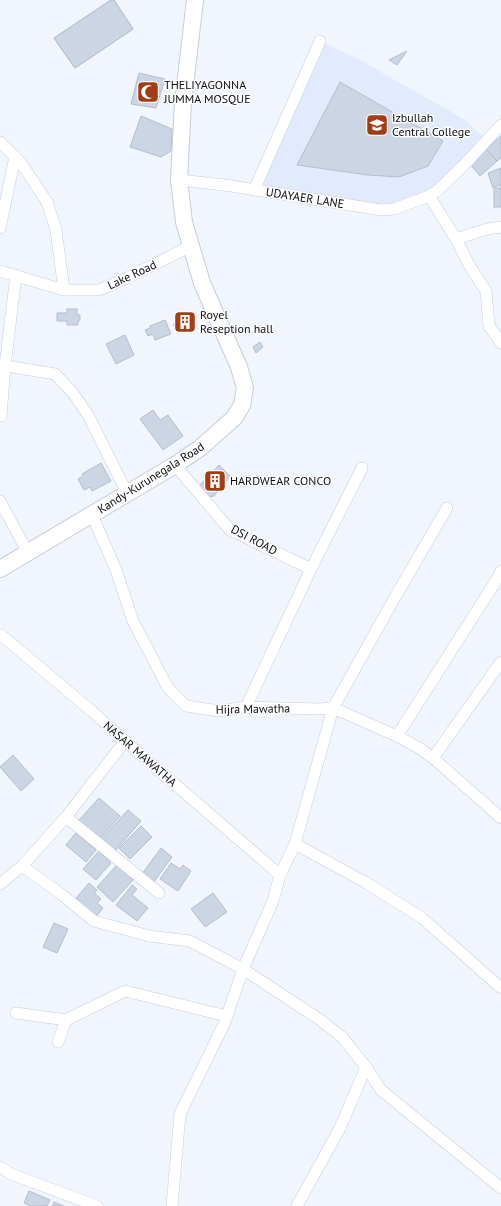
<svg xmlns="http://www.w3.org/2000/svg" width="501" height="1206" viewBox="0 0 501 1206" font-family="'PT Sans',sans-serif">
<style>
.built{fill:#e2ebfd}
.building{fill:#ccd5e4;stroke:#b5bdcc}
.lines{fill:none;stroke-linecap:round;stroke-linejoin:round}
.minor-casing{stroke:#c5cddc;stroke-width:12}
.highway-casing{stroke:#c5cddc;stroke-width:18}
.minor{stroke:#fff;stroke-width:11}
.highway{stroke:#fff;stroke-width:16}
.labels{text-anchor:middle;stroke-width:3;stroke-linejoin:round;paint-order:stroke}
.poi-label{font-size:12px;fill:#090c11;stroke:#fff;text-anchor:start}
.street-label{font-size:12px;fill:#090c11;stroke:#fff}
</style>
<rect width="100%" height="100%" fill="#f0f5fe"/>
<path class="built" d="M 320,41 L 362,61 L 396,81 L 447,109 L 468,122 L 473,128 L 488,140 L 449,180 L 394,209 L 254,190 Z"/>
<g class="building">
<path d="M 111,0 L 114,0 L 133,29 L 75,68 L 54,38 Z"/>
<path d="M 111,0 L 114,0 L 133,29 L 75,68 L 54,38 Z"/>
<path d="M 407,51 L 397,65 L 389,60 Z"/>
<path d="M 139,73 L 165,79 L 156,108 L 131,104 Z"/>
<path d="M 340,82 L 443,141 L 428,166 L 399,177 L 368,175 L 297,165 Z"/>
<path d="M 141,116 L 172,129 L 171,151 L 161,157 L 130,147 Z"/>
<path d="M 501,136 L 501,158 L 497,161 L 486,149 Z"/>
<path d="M 486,149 L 497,161 L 480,176 L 470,164 Z"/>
<path d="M 501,168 L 501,187 L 499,185 L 493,188 L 488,173 Z"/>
<rect x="494" y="188" width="7" height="19"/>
<path d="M 67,309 L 77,309 L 77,315 L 80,315 L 80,320 L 78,321 L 78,325 L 67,325 L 67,321 L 57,321 L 57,313 L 67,313 Z"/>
<path d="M 192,313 L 196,328 L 182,332 L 173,325 L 179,318 Z"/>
<path d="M 165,320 L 171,334 L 155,340 L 153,334 L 148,336 L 145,330 L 150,328 L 150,326 Z"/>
<path d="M 125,335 L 134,355 L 116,364 L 106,344 Z"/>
<path d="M 260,342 L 263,347 L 256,353 L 253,347 Z"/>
<path d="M 153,410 L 160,420 L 168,415 L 183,436 L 163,450 L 140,419 Z"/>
<path d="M 101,463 L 111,481 L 92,491 L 90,487 L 84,490 L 78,479 L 83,476 L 82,474 Z"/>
<path d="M 219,465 L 230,476 L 214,496 L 206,497 L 198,487 Z"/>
<path d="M 13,755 L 34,779 L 21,791 L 0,767 Z"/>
<path d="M 99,798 L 120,816 L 100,838 L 79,820 Z"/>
<path d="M 128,810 L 141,821 L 115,851 L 101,839 Z"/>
<path d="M 141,826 L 152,837 L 130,859 L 119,848 Z"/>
<path d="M 76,833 L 96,850 L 86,862 L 66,845 Z"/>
<path d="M 161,848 L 172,857 L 153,883 L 142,874 Z"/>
<path d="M 99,851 L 111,863 L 96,880 L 83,869 Z"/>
<path d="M 171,863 L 180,869 L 183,865 L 191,871 L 178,891 L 160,879 Z"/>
<path d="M 117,865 L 133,880 L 113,902 L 97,887 Z"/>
<path d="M 89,883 L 97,890 L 94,893 L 101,899 L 97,903 L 103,908 L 94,919 L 73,902 Z"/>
<path d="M 132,885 L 137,889 L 132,895 L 148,908 L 137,921 L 116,905 Z"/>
<path d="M 213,893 L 227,912 L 205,927 L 191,909 Z"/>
<path d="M 54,923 L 68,929 L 57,953 L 43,947 Z"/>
<path d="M 29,1191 L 50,1200 L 47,1206 L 31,1206 L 24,1203 Z"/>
<path d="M 54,1202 L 64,1206 L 52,1206 Z"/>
</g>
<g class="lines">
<g class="minor-casing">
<g id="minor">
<path d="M 0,142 L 21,163 L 47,202 L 56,230 L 64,290"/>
<path d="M 179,180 L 225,185 L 381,210 L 394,209 L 429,196 L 437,191 L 465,164 L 501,125"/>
<path d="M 254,190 L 320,41"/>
<path d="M 429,196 L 456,239 L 469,265 L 486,291 L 489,326 L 501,343"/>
<path d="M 0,228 L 15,157"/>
<path d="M 456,239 L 487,229 L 501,227"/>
<path d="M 0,271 L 64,290 L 99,290 L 127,278 L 191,246"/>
<path d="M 0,365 L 55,374 L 73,393 L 88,415 L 127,493"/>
<path d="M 1,416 L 5,366 L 16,275"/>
<path d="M 175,465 L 230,530 L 311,569"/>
<path d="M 0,501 L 28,553"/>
<path d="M 92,515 L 116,570 L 133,621 L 168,688 L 186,706 L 219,711 L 246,707 L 319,709 L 333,708 L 397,736 L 419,748 L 433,758 L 501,818"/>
<path d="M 0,634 L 94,713 L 125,741 L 280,875"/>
<path d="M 246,707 L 311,569 L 362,468"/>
<path d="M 397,736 L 494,584 L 501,571"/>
<path d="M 125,741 L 66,817 L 22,866 L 61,894 L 94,921 L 149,936 L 190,941 L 243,969 L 319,1019 L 342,1037 L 366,1067 L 381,1090 L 501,1188"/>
<path d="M 433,758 L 501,662"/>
<path d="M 66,817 L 159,893"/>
<path d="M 295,844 L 365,882 L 422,918 L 501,988"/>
<path d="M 0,884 L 22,866"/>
<path d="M 16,1013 L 66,1020 L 125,991 L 227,1016"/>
<path d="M 58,1042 L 66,1020"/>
<path d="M 0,1167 L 11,1174 L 97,1206"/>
<path d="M 172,1206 L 180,1114 L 225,1022 L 243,969 L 273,901 L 280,875 L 295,844 L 333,708 L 394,599 L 447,508"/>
<path d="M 297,1206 L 340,1128 L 366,1067"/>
</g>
</g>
<g class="highway-casing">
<path id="highway" d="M 0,569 L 175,465 L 200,448 L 234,418 L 242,405 L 245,388 L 239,367 L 202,283 L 184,222 L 179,180 L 183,103 L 195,0"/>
</g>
<use href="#minor" class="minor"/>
<use href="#highway" class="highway"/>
</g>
<defs>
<g id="mosque-square" transform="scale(1.15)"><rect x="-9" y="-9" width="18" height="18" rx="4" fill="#a23c15" stroke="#fff"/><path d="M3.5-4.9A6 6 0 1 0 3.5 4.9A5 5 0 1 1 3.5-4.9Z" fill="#fff"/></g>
<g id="school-square" transform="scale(1.15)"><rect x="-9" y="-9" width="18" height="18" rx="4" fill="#a23c15" stroke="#fff"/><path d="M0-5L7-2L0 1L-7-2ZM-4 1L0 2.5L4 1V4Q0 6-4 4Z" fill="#fff"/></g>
<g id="building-square" transform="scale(1.15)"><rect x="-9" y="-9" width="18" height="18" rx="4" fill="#a23c15" stroke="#fff"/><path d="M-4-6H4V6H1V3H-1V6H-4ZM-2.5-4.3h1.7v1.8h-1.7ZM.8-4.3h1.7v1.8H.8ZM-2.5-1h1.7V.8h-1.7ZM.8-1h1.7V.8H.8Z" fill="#fff"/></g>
</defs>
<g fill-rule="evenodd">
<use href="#mosque-square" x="148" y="92"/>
<use href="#school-square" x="377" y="125"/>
<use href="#building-square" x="185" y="322"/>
<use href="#building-square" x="215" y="481"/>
</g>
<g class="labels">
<g class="poi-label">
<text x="164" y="89">THELIYAGONNA<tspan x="164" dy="14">JUMMA MOSQUE</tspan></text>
<text x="392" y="122">Izbullah<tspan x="392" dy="14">Central College</tspan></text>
<text x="200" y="319">Royel<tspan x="200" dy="14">Reseption hall</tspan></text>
<text x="230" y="485">HARDWEAR CONCO</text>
</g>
<g class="street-label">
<text transform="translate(305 198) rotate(9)" y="4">UDAYAER LANE</text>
<text transform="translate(132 275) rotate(-25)" y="4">Lake Road</text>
<text transform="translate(151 478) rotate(-32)" y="4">Kandy-Kurunegala Road</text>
<text transform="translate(254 540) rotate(28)" y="4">DSI ROAD</text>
<text transform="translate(253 709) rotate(-1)" y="4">Hijra Mawatha</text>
<text transform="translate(140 754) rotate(41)" y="4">NASAR MAWATHA</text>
</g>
</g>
</svg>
